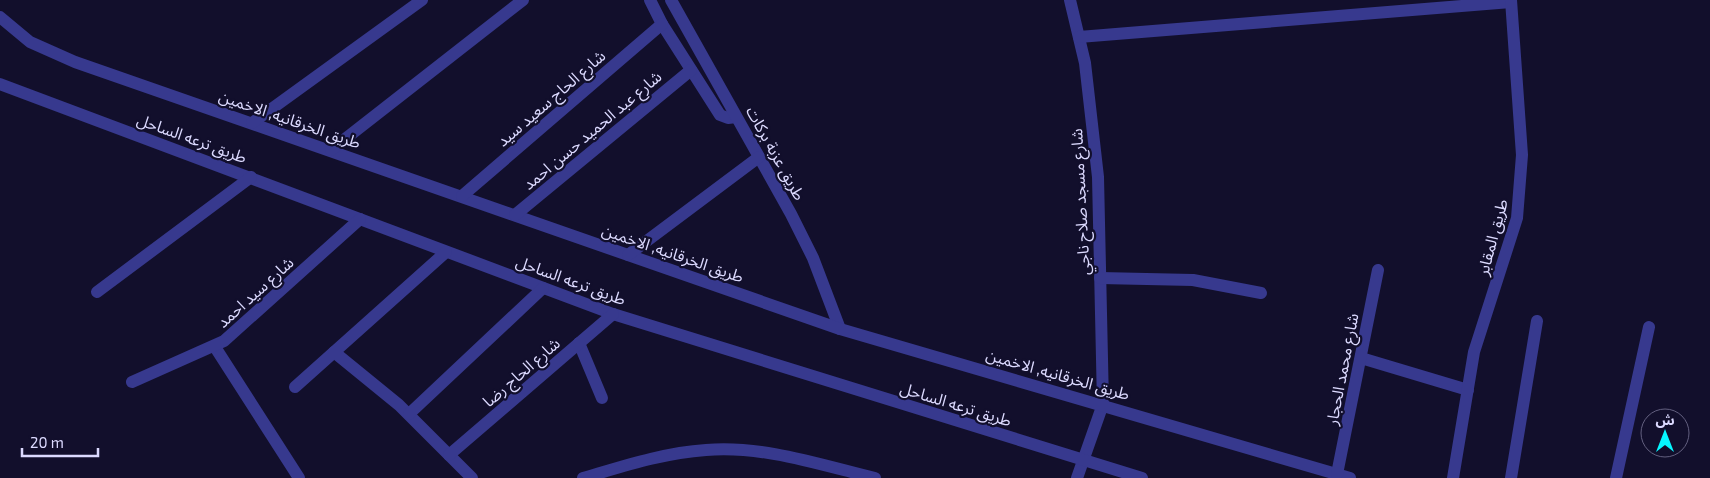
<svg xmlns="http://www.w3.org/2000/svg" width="1710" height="478" viewBox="0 0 1710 478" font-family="'Exo 2','Noto Sans Arabic',sans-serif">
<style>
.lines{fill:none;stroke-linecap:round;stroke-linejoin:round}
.minor{stroke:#37398e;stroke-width:12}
.labels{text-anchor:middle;stroke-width:4.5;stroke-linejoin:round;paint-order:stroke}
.street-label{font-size:16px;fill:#dcdaff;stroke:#120f2c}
</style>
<rect width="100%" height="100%" fill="#120f2c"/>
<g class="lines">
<g class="minor">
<path d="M 650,0 L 662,24 L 720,115 L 728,118 L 736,117"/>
<path d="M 671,0 L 791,214 L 813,258 L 840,329"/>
<path d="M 1070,0 L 1085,63 L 1098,177 L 1103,404 L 1077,478"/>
<path d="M 0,17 L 30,42 L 75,62 L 840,329 L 1350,478"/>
<path d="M 1079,37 L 1511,2"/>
<path d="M 0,84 L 613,314 L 1142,478"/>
<path d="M 252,123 L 422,0"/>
<path d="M 331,150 L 523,0"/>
<path d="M 462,196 L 662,24"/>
<path d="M 515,215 L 691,70"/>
<path d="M 628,255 L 759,157"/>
<path d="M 1100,278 L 1193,280 L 1261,293"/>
<path d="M 97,292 L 251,177"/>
<path d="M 579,343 L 602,398"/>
<path d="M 215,347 L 299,478"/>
<path d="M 334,352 L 399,405 L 472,478"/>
<path d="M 1361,358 L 1468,390"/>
<path d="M 132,382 L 224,341 L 360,219"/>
<path d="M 295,387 L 446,252"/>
<path d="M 409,414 L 543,288"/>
<path d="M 449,455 L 613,314"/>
<path d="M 1337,474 L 1378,270"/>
<path d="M 583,478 C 624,466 663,453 706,450 C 762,445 821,465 875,478"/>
<path d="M 1453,478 L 1474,352 L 1517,218 L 1522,155 L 1511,0"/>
<path d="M 1511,478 L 1537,321"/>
<path d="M 1616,478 L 1649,327"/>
</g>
</g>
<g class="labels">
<g class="street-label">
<text transform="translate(551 98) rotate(-41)" y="6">شارع الحاج سعيد سيد</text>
<text transform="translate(290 119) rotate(19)" y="6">طريق الخرقانيه, الاخمين</text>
<text transform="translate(592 130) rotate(-40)" y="6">شارع عبد الحميد حسن احمد</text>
<text transform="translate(192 138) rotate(20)" y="6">طريق ترعه الساحل</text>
<text transform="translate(776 153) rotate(61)" y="6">طريق عزبة بركات</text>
<text transform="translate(1080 202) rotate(-93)" y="6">شارع مسجد صلاح ناجي</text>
<text transform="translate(1492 237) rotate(-75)" y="6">طريق المقابر</text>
<text transform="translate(673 253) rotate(19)" y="6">طريق الخرقانيه, الاخمين</text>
<text transform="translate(571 280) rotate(20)" y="6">طريق ترعه الساحل</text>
<text transform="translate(255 292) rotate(-42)" y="6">شارع سيد احمد</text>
<text transform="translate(1342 369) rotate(-79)" y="6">شارع محمد الحجار</text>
<text transform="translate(521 372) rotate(-41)" y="6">شارع الحاج رضا</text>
<text transform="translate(1058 374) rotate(16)" y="6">طريق الخرقانيه, الاخمين</text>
<text transform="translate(956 404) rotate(17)" y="6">طريق ترعه الساحل</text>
</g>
</g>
<g transform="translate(1665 433)"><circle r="24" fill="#120f2c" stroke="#636080"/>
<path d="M0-4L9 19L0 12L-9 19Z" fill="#06f6ff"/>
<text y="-8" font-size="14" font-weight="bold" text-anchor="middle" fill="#dcdaff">ش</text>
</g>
<path d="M22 448v8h76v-8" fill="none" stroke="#dcdaff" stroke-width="2.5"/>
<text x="30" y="448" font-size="15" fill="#dcdaff" stroke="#120f2c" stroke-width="4" paint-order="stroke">20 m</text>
</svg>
